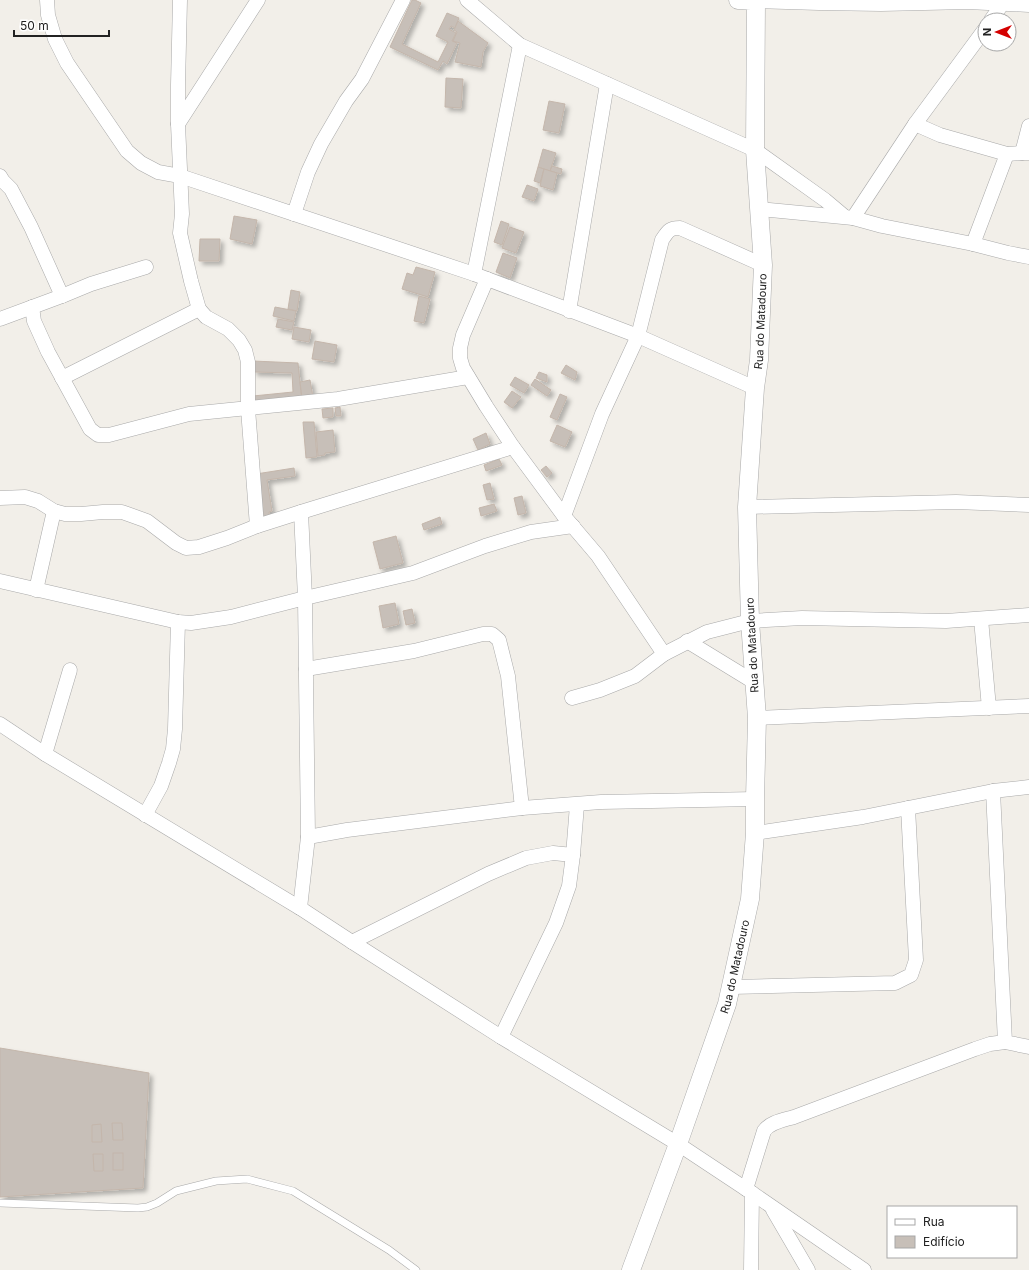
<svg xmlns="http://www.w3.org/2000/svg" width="1029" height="1270" viewBox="0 0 1029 1270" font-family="Inter,sans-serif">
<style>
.building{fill:#c7bfb8;stroke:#c4b6ab;filter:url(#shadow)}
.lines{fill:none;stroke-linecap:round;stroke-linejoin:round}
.service-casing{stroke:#a9a9a9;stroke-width:8}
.minor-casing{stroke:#a9a9a9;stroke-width:15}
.tertiary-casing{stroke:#a9a9a9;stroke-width:19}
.service{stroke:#fff;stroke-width:7}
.minor{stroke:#fff;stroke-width:14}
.tertiary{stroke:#fff;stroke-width:18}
.labels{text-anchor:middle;stroke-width:3;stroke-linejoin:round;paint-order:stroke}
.street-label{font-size:11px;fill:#222;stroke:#fff}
</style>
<defs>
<filter id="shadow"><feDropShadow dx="3.5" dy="3.5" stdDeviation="2" flood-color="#0004"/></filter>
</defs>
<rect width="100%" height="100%" fill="#f2efe9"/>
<g class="building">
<path d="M 412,0 L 415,0 L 421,3 L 402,44 L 438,62 L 448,42 L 436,36 L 447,13 L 459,18 L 455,28 L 451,26 L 449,29 L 456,33 L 452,41 L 457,43 L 447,64 L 443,61 L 438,70 L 390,47 Z"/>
<path d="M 458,21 L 488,43 L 483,52 L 481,67 L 455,62 L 460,43 L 453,41 L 457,32 L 454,30 Z"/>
<path d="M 446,78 L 463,79 L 461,108 L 445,107 Z"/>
<path d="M 549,101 L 565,104 L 559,133 L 543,130 Z"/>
<path d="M 543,149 L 556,153 L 550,171 L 538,167 Z"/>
<path d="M 552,166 L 562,169 L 561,174 L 550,171 Z"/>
<path d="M 538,167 L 544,169 L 540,183 L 534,181 Z"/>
<path d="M 544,169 L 557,173 L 553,190 L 540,186 Z"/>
<path d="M 527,185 L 538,189 L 534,201 L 522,197 Z"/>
<path d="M 234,216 L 257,220 L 252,244 L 230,239 Z"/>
<path d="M 501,221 L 509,224 L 502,245 L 494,242 Z"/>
<path d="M 510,227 L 524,232 L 516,253 L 502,248 Z"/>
<path d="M 200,239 L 220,239 L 219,261 L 199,261 Z"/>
<path d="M 503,253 L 517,258 L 510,278 L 496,272 Z"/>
<path d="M 416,267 L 435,272 L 428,297 L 402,289 L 407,273 L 413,275 Z"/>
<path d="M 291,290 L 300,292 L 297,311 L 288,309 Z"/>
<path d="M 419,296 L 430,299 L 424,323 L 414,321 Z"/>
<path d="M 275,307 L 296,311 L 294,321 L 273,316 Z"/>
<path d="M 278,319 L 294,322 L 292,330 L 276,327 Z"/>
<path d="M 294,327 L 311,330 L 309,342 L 292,339 Z"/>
<path d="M 315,341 L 337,345 L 334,362 L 312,359 Z"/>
<path d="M 253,361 L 298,363 L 302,401 L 254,406 L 253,396 L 293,392 L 292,373 L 254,372 Z"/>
<path d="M 566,365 L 577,372 L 575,380 L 561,373 Z"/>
<path d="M 539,372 L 547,375 L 547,382 L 536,378 Z"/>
<path d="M 515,377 L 529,385 L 524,393 L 510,385 Z"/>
<path d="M 535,379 L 551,390 L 547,396 L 531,385 Z"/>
<path d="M 310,380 L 313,397 L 302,398 L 300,382 Z"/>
<path d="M 512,391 L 521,397 L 512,408 L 504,402 Z"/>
<path d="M 560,394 L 567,397 L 557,420 L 550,417 Z"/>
<path d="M 340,407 L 341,416 L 336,416 L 335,408 Z"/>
<path d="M 333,408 L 333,417 L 323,418 L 322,409 Z"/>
<path d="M 303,422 L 314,422 L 317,457 L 306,458 Z"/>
<path d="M 557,425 L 572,432 L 565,447 L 550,441 Z"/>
<path d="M 333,430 L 335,452 L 325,453 L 325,455 L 318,456 L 316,432 Z"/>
<path d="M 486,433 L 490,444 L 478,450 L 473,439 Z"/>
<path d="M 499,459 L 502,465 L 486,471 L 484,465 Z"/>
<path d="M 546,466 L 552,473 L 547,477 L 541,470 Z"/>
<path d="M 294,468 L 295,476 L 267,480 L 272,511 L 269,512 L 270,519 L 263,520 L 256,474 Z"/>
<path d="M 490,483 L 494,499 L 487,500 L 483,485 Z"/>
<path d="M 522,496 L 526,513 L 518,515 L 514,498 Z"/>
<path d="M 494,504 L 497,511 L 481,516 L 479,508 Z"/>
<path d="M 440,517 L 442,524 L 424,530 L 422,524 Z"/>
<path d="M 396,536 L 403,563 L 380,569 L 373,542 Z"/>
<path d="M 395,603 L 399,624 L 383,628 L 379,606 Z"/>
<path d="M 412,609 L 415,623 L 406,625 L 403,611 Z"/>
<path d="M 0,1048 L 149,1073 L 143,1188 L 0,1197 Z"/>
<path d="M 112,1123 L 122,1123 L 123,1140 L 113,1140 Z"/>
<path d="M 101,1124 L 102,1142 L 92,1142 L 92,1125 Z"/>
<rect x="113" y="1153" width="10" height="17"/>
<path d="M 93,1154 L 103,1154 L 103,1171 L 94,1171 Z"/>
</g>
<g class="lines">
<g class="service-casing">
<path id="service" d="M 0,1203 L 138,1208 L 147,1207 L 157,1203 L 176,1191 L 216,1181 L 247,1179 L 293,1191 L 389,1250 L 416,1270"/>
</g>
<g class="minor-casing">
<g id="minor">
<path d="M 47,0 L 48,15 L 55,39 L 67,63 L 127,151 L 141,163 L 158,172 L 180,176 L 474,274 L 638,336 L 755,388"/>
<path d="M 180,0 L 178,85 L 178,124 L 182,214 L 180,233 L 191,281 L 199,309 L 206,317 L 228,329 L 239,340 L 245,350 L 248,362 L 248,409 L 257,526"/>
<path d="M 467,0 L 520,45 L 755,150 L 825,200 L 844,216"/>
<path d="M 756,0 L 756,1 L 819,3 L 881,4 L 968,2 L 1029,5"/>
<path d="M 991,20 L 1003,3"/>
<path d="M 178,124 L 258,0"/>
<path d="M 915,124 L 940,135 L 1007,154 L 1022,153 L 1029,153"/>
<path d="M 1022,153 L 1029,126"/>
<path d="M 0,176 L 3,181 L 11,189 L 31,227 L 62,296"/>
<path d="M 759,209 L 853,218 L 882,226 L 973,244 L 1008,253 L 1029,257"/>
<path d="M 294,214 L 308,172 L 321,144 L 346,101 L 362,79 L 403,0"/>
<path d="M 853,218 L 915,124 L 985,29"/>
<path d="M 973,244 L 1007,154"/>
<path d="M 474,274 L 520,45"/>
<path d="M 487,279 L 463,335 L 460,348 L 460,358 L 463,368 L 486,406 L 513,447 L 564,516 L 598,556 L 664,654"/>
<path d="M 32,307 L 34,321 L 48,352 L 90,429 L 98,435 L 109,435 L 189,414 L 338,399 L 468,377"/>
<path d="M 569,311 L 607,84"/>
<path d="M 0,319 L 62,296 L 91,284 L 146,267"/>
<path d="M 62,378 L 199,309"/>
<path d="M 0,498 L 25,497 L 38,501 L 54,511 L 65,514 L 81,514 L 103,512 L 122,512 L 147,521 L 176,543 L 186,548 L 199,547 L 227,538 L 257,526 L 301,512 L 513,447"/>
<path d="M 747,507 L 956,502 L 1029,505"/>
<path d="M 564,516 L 602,414 L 638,336 L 662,240 C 668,231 669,228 680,228 L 763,265"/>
<path d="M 0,581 L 178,622 L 191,623 L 231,617 L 305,598 L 413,573 L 485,546 L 531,532 L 573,526"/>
<path d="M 36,590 L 54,511"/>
<path d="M 981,619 L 989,708"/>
<path d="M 687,641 L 754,682"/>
<path d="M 306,669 L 414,651 L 483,634 L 492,634 L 499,640 L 508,676 L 522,808"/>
<path d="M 572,698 L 600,690 L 635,676 L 664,654 L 707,632 L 750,621 L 802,618 L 946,621 L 1029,615"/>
<path d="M 757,718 L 1029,706"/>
<path d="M 0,724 L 45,754 L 300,908 L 352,942 L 501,1037 L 678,1144 L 752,1193 L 864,1270"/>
<path d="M 45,754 L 70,670"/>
<path d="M 993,791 L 1005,1042 L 1029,1047"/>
<path d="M 145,815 L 161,786 L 169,763 L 173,749 L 175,729 L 178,622"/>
<path d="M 755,833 L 863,817 L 993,791 L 1029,787"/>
<path d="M 308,837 L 347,830 L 522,808 L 601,802 L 755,799"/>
<path d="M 300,908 L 308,837 L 305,598 L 301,512"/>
<path d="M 352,942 L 488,874 L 526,858 L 553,853 L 573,855"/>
<path d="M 731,987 L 895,983 L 911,975 L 916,960 L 908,808"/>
<path d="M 501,1037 L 556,923 L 569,886 L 573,855 L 577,805"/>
<path d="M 746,1189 L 764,1131 C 770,1122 784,1120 794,1117 L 975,1049 L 990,1044 L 1005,1042"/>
<path d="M 773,1210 L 808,1270"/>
<path d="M 751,1270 L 752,1193"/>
</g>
</g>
<g class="tertiary-casing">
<g id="tertiary">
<path id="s1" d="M 631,1270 L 678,1144 L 727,1004 L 750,899 L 755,833 L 755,799 L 757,718 L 750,621 L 747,507 L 755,388 L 759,360 L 763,265 L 755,150 L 756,1 L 738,0"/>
</g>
</g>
<use href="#service" class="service"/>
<use href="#minor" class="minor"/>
<use href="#tertiary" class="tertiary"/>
</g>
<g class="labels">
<g class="street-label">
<text dy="4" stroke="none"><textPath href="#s1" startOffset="969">Rua do Matadouro</textPath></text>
<text transform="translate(752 645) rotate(-93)" y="4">Rua do Matadouro</text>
<text dy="4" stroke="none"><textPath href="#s1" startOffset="321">Rua do Matadouro</textPath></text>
</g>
</g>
<rect x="887" y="1206" width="130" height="52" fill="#ffffff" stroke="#a7a7a7"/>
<rect x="895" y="1219" width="20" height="6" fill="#ffffff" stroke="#a7a7a7"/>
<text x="923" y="1226" font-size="12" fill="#222222">Rua</text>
<rect x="895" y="1236" width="20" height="12" fill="#c7bfb8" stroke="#a7a7a7"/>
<text x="923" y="1246" font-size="12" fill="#222222">Edifício</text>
<g transform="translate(997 32) rotate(270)"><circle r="19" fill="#ffffff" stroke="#a7a7a7"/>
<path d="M0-3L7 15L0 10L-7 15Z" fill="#d40000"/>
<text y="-6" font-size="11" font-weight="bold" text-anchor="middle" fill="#222222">N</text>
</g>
<path d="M14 30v6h95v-6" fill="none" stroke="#222222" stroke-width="2"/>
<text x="20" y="30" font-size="12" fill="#222222" stroke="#ffffff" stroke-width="3" paint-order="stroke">50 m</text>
</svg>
